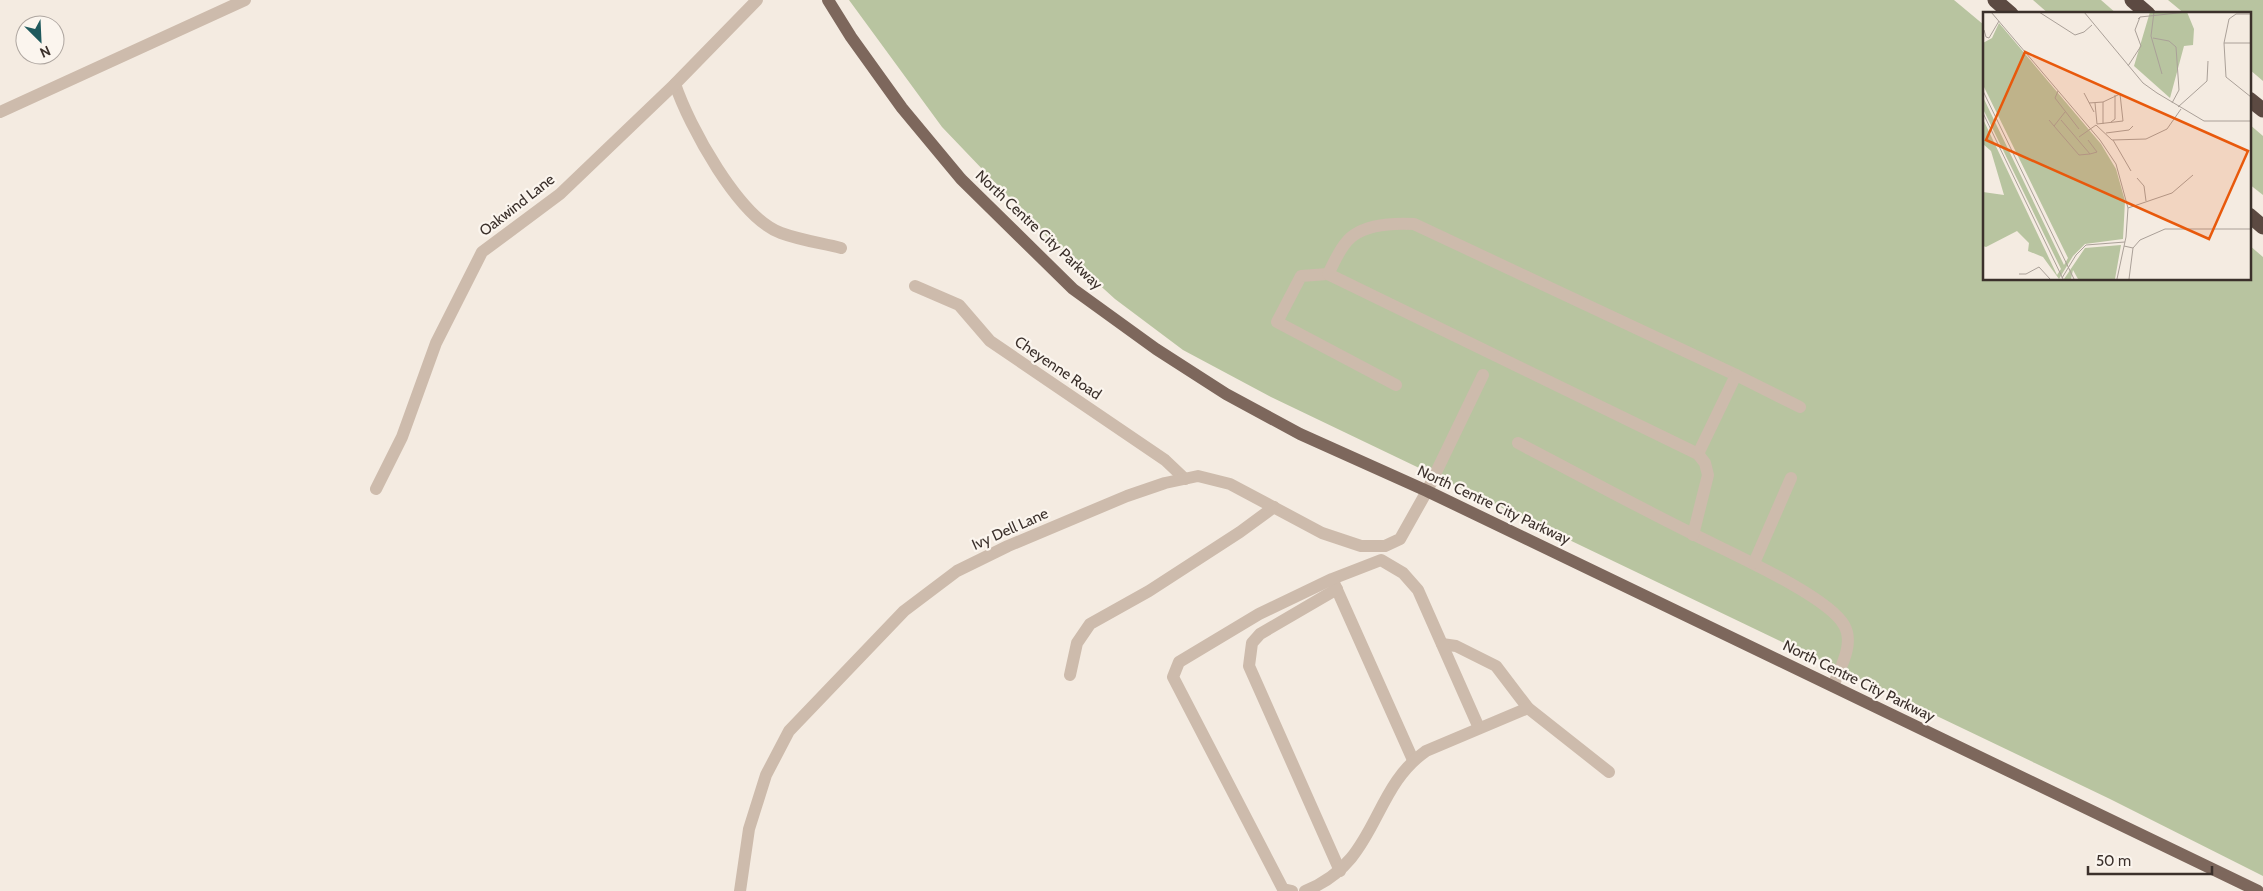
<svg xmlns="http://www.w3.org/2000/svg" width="2263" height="891" viewBox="0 0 2263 891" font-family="Cabin,sans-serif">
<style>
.green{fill:#b8c4a0}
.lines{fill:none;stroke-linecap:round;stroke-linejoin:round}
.minor{stroke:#cdbbac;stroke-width:12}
.major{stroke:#7d675c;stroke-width:12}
.highway{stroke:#5c4a42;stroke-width:15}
.labels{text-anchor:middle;stroke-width:4.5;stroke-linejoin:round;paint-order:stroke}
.street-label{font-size:15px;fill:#3b302b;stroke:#fbf5ee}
.inset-road{fill:none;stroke:#aaa098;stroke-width:1}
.view{fill:#e8590c;fill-opacity:0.15;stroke:#e8590c;stroke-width:2.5}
.inset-edge{fill:none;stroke:#3b302b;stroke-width:2.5}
</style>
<rect width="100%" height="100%" fill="#f4ebe1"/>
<g class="green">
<path d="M 849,0 L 1954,0 L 1984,25 L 1984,279 L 2249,279 L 2249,245 L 2263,257 L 2263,876 L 2110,799 L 1271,397 L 1183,350 L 1115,299 L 1052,242 L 942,127 Z"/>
<path d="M 2033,0 L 2101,0 L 2117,14 L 2049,14 Z"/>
<path d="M 2168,0 L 2263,0 L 2263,81 L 2249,69 L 2249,14 L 2185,14 Z"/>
<path d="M 2249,124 L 2263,136 L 2263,195 L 2249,184 Z"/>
</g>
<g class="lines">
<g class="minor">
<path d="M 675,84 C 689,126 739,218 781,233 C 800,240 821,243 841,248"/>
<path d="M 0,112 L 245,0"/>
<path d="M 1328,274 L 1301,276 L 1277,322 L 1396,385"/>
<path d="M 915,286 L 959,305 L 990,341 L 1165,460 L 1185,479"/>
<path d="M 1518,443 C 1576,473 1634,505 1693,534 C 1726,551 1827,595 1844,625 C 1855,644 1840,668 1833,686"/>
<path d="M 1698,454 L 1328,274 C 1335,261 1342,243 1354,235 C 1370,224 1395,223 1414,224 L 1736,375"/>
<path d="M 376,489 L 402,437 L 436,343 L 482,252 L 560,194 L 675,84 L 757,0"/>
<path d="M 1693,535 L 1708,475 L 1705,463 L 1698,454 L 1736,375 L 1800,407"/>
<path d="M 1754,563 L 1791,478"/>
<path d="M 1334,583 L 1413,760"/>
<path d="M 1337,589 L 1260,634 L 1252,643 L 1249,666 L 1340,871"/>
<path d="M 1442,644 L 1456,646 L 1496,666 L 1528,708 L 1609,772"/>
<path d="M 1070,675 L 1077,643 L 1090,624 L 1149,591 L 1240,532 L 1274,507"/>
<path d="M 740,891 L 749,829 L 766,775 L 789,731 L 904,611 L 957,571 L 1008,546 L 1127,496 L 1165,483 L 1198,476 L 1230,484 L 1322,533 L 1361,546 L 1385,546 L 1400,539 L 1427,491 L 1483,375"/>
<path d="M 1292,891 L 1283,889 L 1173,677 L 1179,662 L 1259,614 L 1332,579 L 1381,560 L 1403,573 L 1418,590 L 1479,728"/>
<path d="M 1305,891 C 1379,862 1370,790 1426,751 L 1528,708"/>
</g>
<path class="major" d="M 828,0 L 851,37 L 902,108 L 961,179 L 1073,289 L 1156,349 L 1226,394 L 1300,434 L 1427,491 L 2258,891"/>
<g class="highway">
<path d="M 1995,0 L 2011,14"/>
<path d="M 2132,0 L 2148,14"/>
<path d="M 2249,99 L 2263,110"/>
<path d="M 2249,215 L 2263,227"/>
</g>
</g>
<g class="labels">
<g class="street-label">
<text transform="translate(517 205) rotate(-38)" y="5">Oakwind Lane</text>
<text transform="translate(1039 230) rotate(43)" y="5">North Centre City Parkway</text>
<text transform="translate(1058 368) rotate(34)" y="5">Cheyenne Road</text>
<text transform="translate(1494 505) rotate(25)" y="5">North Centre City Parkway</text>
<text transform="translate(1010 529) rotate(-24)" y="5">Ivy Dell Lane</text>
<text transform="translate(1859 681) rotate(26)" y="5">North Centre City Parkway</text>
</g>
</g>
<g transform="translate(1983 12)">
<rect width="268" height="268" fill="#f4ebe1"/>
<path d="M 167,0 L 204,0 L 211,17 L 210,33 L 201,34 L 187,86 L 151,54 ZM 16,11 L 118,132 L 133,157 L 142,189 L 140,227 L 102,232 L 90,244 L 76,267 L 60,245 L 45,239 L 46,231 L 34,219 L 3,235 L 0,234 L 0,180 L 21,183 L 8,139 L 0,132 L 0,107 L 74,263 L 78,257 L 0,97 L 0,85 L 81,253 L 85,246 L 0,73 L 0,31 L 9,26 ZM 138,233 L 132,267 L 95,267 L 90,258 L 88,267 L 81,267 L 102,236 Z" fill="#b8c4a0"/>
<path class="inset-road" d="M 8,0 L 117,128 L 133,152 L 145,196 L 143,225 L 134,267M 56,0 L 92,23 L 101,20 L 109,13M 101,0 L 160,71 L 174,81 L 221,109 L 268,109M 171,0 L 168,24 L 179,62M 268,2 L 253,2 L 246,7 L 241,31 L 243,65 L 268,85M 157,5 L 204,0M 1,18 L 3,25 L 6,26 L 16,9M 170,26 L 186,29 L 193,35 L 196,78 L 189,91M 241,31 L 268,31M 145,54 L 158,34 L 152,18 L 157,5 L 155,7M 0,79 L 91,267M 75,79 L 72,86 L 96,117M 101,81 L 111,100M 120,90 L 120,112M 106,91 L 120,90 L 137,82 L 140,109 L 114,112 L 112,91M 195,95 L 224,69 L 225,49M 0,101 L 80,267M 66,108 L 71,114 L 82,100M 128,110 L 132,107 L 132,83M 71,114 L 96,143 L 107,142 L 78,108M 123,121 L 146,118 L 150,114M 96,125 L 113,113 L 129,128 L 163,127 L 184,117 L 198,97M 105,128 L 114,140 L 107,142M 130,128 L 148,159M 154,166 L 161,174 L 163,189M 145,196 L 189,181 L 210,163M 141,234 L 150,236 L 157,228 L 182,217 L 268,217M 36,262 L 43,262 L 56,255 L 67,267M 79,266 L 93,243 L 103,233 L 142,230M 146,267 L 150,236"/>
<path class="view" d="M 42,40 L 265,139 L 226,227 L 3,128 Z"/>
<rect width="268" height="268" class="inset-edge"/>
</g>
<g transform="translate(40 40) rotate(156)"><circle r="24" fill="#fbf5ee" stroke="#aea6a0"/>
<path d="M0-4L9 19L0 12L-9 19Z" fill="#1f5a5e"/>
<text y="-8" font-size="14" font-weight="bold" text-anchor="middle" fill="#3b302b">N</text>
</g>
<path d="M2088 866v8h124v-8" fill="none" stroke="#3b302b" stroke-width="2.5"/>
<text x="2096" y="866" font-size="15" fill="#3b302b" stroke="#fbf5ee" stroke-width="4" paint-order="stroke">50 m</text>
</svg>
